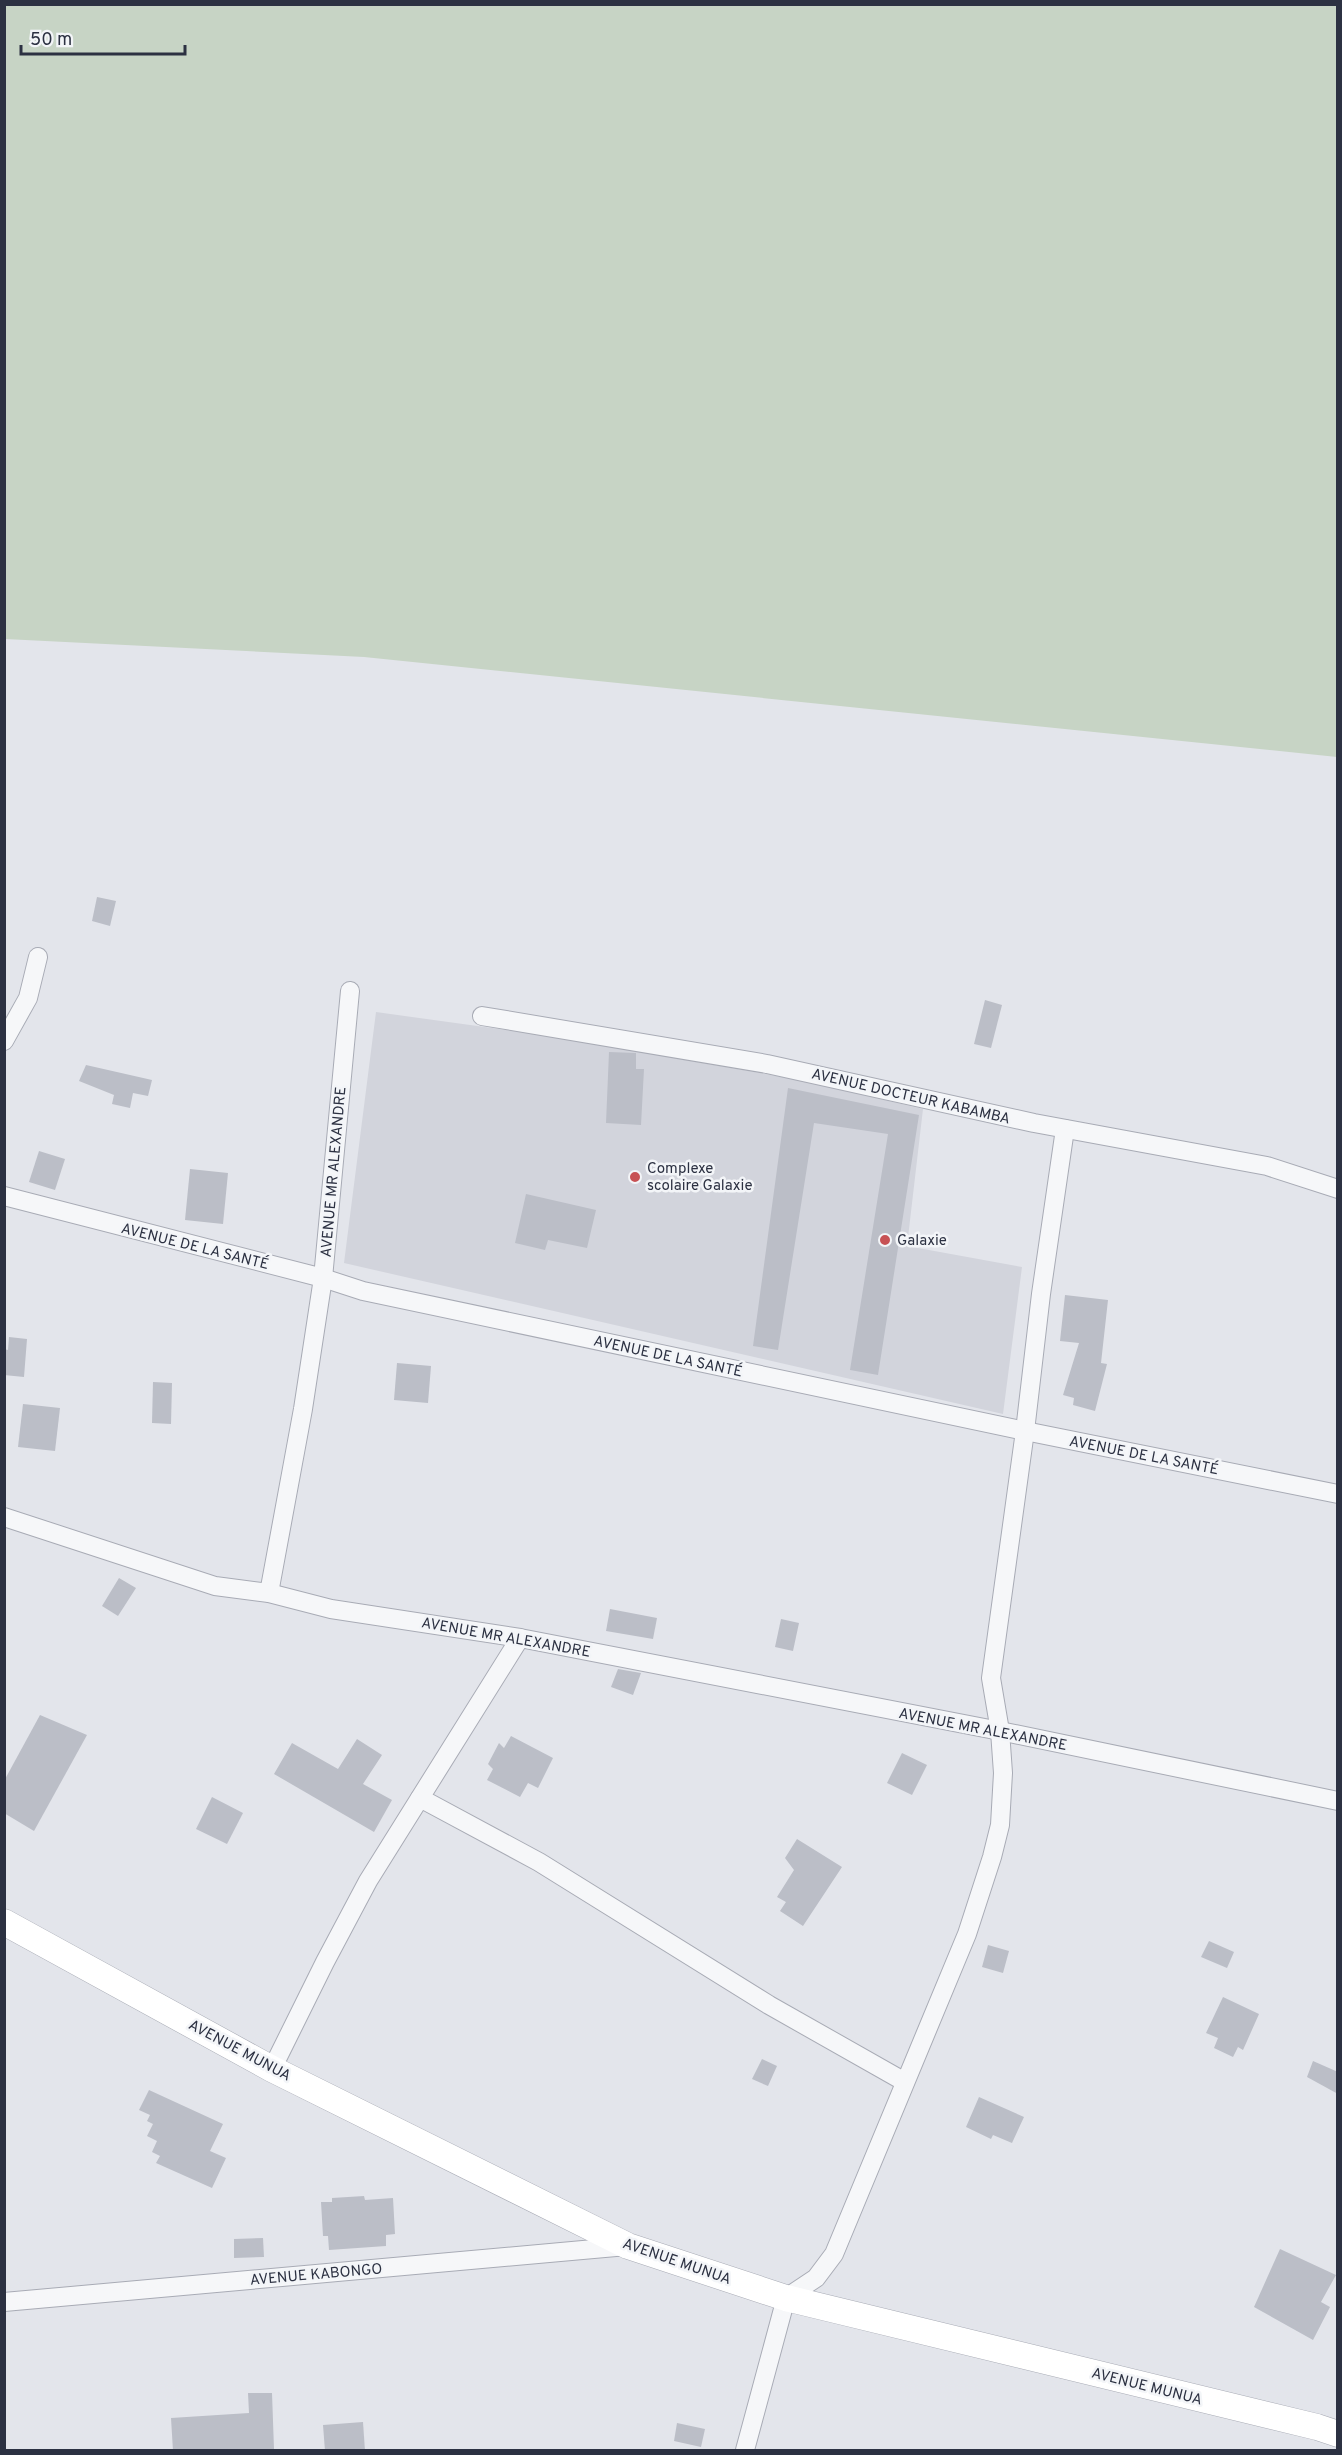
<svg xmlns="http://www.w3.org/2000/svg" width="1342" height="2455" viewBox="0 0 1342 2455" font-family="Overpass,sans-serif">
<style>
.built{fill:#d2d4dc}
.green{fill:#c7d4c5}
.building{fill:#bbbec7}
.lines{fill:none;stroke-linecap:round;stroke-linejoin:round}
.street-casing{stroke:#a8abb5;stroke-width:20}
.secondary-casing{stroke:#a8abb5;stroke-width:27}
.street{stroke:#f6f7f9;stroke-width:18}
.secondary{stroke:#fff;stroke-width:26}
.poi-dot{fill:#c75154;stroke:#f3f5f8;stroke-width:2}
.labels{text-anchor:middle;stroke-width:5;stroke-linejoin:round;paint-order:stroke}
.street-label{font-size:15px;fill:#2c3142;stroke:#f3f5f8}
.poi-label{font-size:15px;fill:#2c3142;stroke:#f3f5f8;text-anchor:start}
</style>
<rect width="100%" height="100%" fill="#e3e5eb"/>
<path class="built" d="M 376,1012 L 556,1037 L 799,1080 L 923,1109 L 907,1246 L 1022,1267 L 1003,1414 L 344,1263 Z"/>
<path class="green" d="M 4,5 L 1337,5 L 1337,757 L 364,657 L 5,639 Z"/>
<g class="building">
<path d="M 97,897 L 116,901 L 110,926 L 92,921 Z"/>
<path d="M 985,1000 L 1002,1005 L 991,1048 L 974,1044 Z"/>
<path d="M 609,1052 L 636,1053 L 636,1069 L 644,1069 L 641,1125 L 606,1123 Z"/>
<path d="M 86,1065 L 152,1080 L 148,1096 L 133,1093 L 130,1108 L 112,1104 L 114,1095 L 79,1081 Z"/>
<path d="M 788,1088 L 919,1115 L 878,1375 L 850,1370 L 888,1134 L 814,1123 L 778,1350 L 753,1346 Z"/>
<path d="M 39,1151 L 65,1159 L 55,1190 L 29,1182 Z"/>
<path d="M 190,1169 L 228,1173 L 223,1224 L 185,1220 Z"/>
<path d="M 526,1194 L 596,1210 L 587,1248 L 548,1240 L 545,1250 L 515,1243 Z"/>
<path d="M 1065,1295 L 1108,1300 L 1101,1363 L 1107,1364 L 1095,1411 L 1073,1405 L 1074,1398 L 1063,1395 L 1079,1343 L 1060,1341 Z"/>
<path d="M 9,1337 L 27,1339 L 24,1377 L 4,1375 L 4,1349 L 8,1350 Z"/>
<path d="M 397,1363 L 431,1366 L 428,1403 L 394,1400 Z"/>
<path d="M 153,1382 L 172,1383 L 171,1424 L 152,1423 Z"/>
<path d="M 23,1404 L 60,1408 L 55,1451 L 18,1447 Z"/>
<path d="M 119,1578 L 136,1588 L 118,1616 L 102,1606 Z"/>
<path d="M 610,1609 L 657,1618 L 653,1639 L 606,1631 Z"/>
<path d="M 781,1619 L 799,1623 L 793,1651 L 775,1647 Z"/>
<path d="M 618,1669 L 641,1673 L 633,1695 L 611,1687 Z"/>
<path d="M 40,1715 L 87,1735 L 34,1831 L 4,1813 L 4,1781 Z"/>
<path d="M 511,1736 L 553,1758 L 538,1788 L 528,1783 L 520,1797 L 487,1780 L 493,1769 L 488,1764 L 499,1743 L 504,1748 Z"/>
<path d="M 357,1739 L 382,1755 L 363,1784 L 392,1800 L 374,1832 L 274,1774 L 292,1743 L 338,1769 Z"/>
<path d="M 902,1753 L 927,1765 L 912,1795 L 887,1783 Z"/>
<path d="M 212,1797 L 243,1813 L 227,1844 L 196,1829 Z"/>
<path d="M 797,1839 L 842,1867 L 803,1926 L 780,1911 L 786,1902 L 777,1897 L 794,1870 L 785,1858 Z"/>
<path d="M 1209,1941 L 1234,1952 L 1227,1968 L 1201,1957 Z"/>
<path d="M 988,1945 L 1009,1951 L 1003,1973 L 982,1967 Z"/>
<path d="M 1223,1997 L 1259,2014 L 1243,2050 L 1238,2047 L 1233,2057 L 1214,2048 L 1218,2038 L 1206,2033 Z"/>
<path d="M 762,2059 L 777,2066 L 768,2086 L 752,2079 Z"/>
<path d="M 1313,2061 L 1338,2072 L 1338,2094 L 1307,2077 Z"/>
<path d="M 149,2090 L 223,2124 L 210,2151 L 226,2158 L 212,2188 L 156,2163 L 160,2156 L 152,2152 L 157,2141 L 147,2136 L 153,2124 L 147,2121 L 150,2115 L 139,2110 Z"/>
<path d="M 979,2097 L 1024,2117 L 1012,2143 L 993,2135 L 991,2139 L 966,2127 Z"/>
<path d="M 364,2196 L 365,2200 L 393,2198 L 395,2234 L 386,2235 L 386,2246 L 329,2250 L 328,2236 L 323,2236 L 321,2202 L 332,2202 L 332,2198 Z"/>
<path d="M 263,2238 L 264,2257 L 234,2258 L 234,2239 Z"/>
<path d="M 1280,2249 L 1336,2275 L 1321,2302 L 1330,2307 L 1313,2340 L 1254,2307 Z"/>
<path d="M 248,2393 L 272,2393 L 274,2449 L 173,2451 L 171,2418 L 249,2413 Z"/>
<path d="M 363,2422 L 365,2451 L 325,2451 L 323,2425 Z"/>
<path d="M 677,2423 L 705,2429 L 701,2447 L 674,2441 Z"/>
</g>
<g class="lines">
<g class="street-casing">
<g id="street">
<path d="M 482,1016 L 767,1064 L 1034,1123 L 1267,1166 L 1338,1189"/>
<path d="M 4,1041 L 28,998 L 38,957"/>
<path d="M 4,1196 L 323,1278 L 363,1291 L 1025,1431 L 1338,1494"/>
<path d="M 4,1517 L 215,1586 L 269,1593 L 331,1609 L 520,1638 L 1000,1731 L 1338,1801"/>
<path d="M 269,1593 L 303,1409 L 323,1278 L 350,991"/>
<path d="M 420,1798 L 539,1862 L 769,2005 L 905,2082"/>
<path d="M 272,2069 L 325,1962 L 368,1881 L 520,1638"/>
<path d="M 4,2302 L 627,2246"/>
<path d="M 745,2450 L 786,2298 L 816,2278 L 834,2254 L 967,1934 L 992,1857 L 1000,1825 L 1003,1773 L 1000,1731 L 991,1678 L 1025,1431 L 1041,1294 L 1065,1129"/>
</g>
</g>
<g class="secondary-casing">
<path id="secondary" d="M 4,1922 L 272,2069 L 628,2246 L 786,2298 L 1317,2427 L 1338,2434"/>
</g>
<use href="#street" class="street"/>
<use href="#secondary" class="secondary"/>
</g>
<g class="poi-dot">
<circle cx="635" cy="1177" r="6"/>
<circle cx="885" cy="1240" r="6"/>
</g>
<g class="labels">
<g class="street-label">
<text transform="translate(911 1096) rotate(13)" y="5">AVENUE DOCTEUR KABAMBA</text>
<text transform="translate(333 1172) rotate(-85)" y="5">AVENUE MR ALEXANDRE</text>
<text transform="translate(195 1246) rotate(14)" y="5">AVENUE DE LA SANTÉ</text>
<text transform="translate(668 1356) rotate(12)" y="5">AVENUE DE LA SANTÉ</text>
<text transform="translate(1144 1455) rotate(11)" y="5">AVENUE DE LA SANTÉ</text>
<text transform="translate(506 1637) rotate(10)" y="5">AVENUE MR ALEXANDRE</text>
<text transform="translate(983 1729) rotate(11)" y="5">AVENUE MR ALEXANDRE</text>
<text transform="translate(240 2050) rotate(28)" y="5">AVENUE MUNUA</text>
<text transform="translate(677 2261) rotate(19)" y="5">AVENUE MUNUA</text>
<text transform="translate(316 2274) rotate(-5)" y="5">AVENUE KABONGO</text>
<text transform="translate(1147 2386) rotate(14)" y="5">AVENUE MUNUA</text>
</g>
<g class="poi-label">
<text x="647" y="1173">Complexe<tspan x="647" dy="17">scolaire Galaxie</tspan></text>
<text x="897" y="1245">Galaxie</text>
</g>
</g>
<rect width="1342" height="2455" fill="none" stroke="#2c3142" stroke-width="12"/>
<path d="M21 45v9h164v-9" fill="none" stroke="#2c3142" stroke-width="3"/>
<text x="30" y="45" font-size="18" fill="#2c3142" stroke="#f3f5f8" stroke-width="4.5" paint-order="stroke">50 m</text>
</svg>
